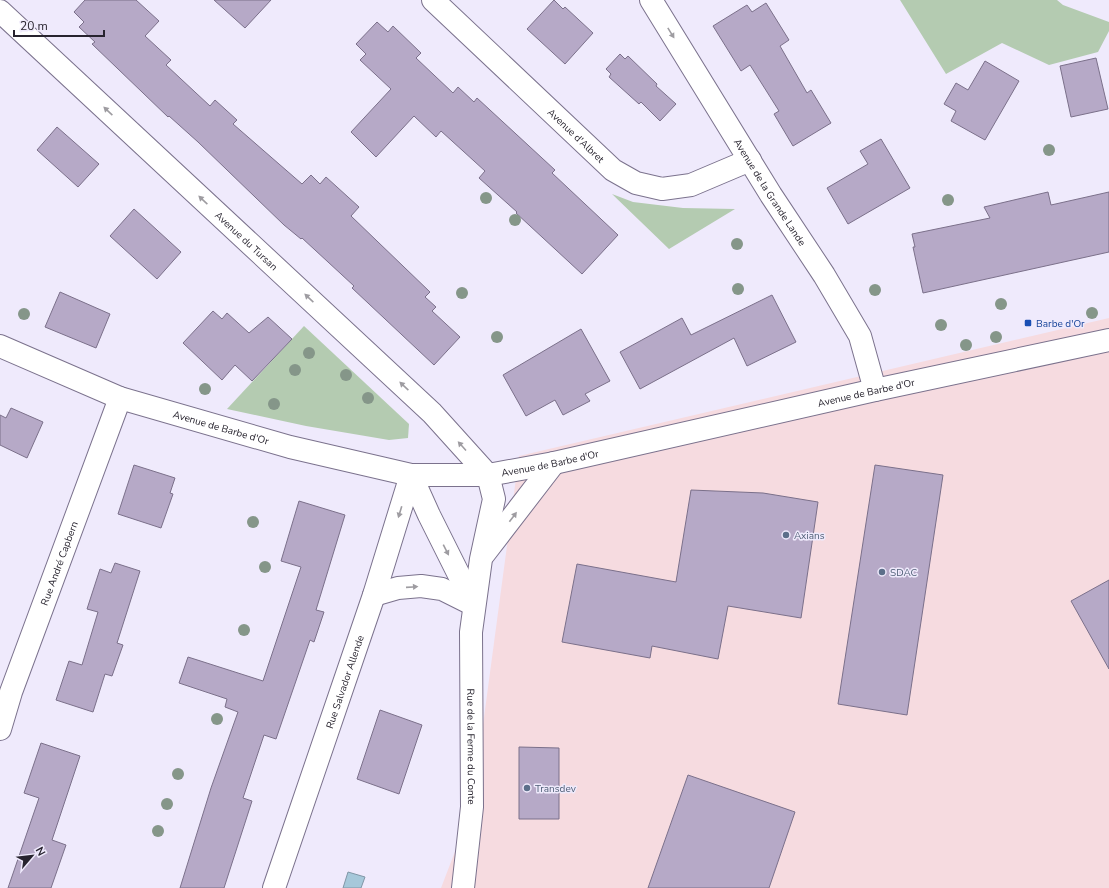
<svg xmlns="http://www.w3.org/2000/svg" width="1109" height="888" viewBox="0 0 1109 888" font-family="'Nunito Sans',sans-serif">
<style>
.industrial{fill:#f6dbe0}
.green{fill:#b4cbb1}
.water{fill:#a6c8da;stroke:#8096a6}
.building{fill:#b6a9c7;stroke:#7b708a}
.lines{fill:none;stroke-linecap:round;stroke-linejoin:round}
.minor-casing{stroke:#7b728d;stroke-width:24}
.minor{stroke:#fff;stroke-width:22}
.tree{fill:#859689}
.oneway{fill:#9e9ca1}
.transit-dot{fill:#1a4fb4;stroke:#efeafc;stroke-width:1.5}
.service-dot{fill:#5c6f8a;stroke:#efeafc;stroke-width:1.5}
.labels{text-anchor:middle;stroke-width:3;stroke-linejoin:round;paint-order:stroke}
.street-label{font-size:10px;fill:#27232e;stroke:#efeafc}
.transit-label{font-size:10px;fill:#164399;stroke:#efeafc;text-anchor:start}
.service-label{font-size:10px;fill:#4e5e75;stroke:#efeafc;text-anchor:start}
</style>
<rect width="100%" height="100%" fill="#efeafc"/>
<path class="industrial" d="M 1109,318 L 1109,888 L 441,888 L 472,807 L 519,456 Z"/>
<g class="green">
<path d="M 900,0 L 1057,0 L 1063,5 L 1109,22 L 1109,31 L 1098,52 L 1049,65 L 1002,43 L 946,74 Z"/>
<path d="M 612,194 L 633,202 L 683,208 L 735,209 L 669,249 Z"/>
<path d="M 304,326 L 409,424 L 408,438 L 389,440 L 306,426 L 227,409 Z"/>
</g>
<path class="water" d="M 348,872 L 365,877 L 361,888 L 343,888 Z"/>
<g class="building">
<path d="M 85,0 L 136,0 L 159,21 L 145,36 L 171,60 L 166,65 L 210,106 L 215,100 L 237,120 L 233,124 L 302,184 L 311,175 L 320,184 L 326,177 L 359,207 L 351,216 L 430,292 L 425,297 L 436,307 L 432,311 L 460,337 L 434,365 L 352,288 L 354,286 L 302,238 L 301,239 L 284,225 L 198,142 L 169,116 L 168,117 L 92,44 L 95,42 L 79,27 L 84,22 L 74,12 Z"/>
<path d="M 214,0 L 271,0 L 245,28 Z"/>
<path d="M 554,0 L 563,9 L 565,7 L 593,33 L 565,64 L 527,29 Z"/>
<path d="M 766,3 L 789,40 L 780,46 L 807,93 L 811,90 L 831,123 L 793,146 L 774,114 L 779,111 L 750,65 L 741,71 L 713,26 L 747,5 L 752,12 Z"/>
<path d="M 377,22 L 388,32 L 393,26 L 421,53 L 416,58 L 453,93 L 458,87 L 474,102 L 477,98 L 555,170 L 552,173 L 618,235 L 582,274 L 516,213 L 517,212 L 479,178 L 485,171 L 441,131 L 436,137 L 414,116 L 376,157 L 351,132 L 391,89 L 360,60 L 366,54 L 356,44 Z"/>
<path d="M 620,54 L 625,59 L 628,56 L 657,84 L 656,86 L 676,104 L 660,121 L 641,102 L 639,104 L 609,77 L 611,74 L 606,69 Z"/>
<path d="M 1096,58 L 1108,109 L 1071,117 L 1060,66 Z"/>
<path d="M 985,61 L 1019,81 L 985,140 L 951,121 L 956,111 L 944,104 L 956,83 L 968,90 Z"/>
<path d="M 57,127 L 99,164 L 78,187 L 37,150 Z"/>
<path d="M 881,139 L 910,188 L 848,224 L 827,188 L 868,164 L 860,151 Z"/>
<path d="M 1048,192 L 1051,205 L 1109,192 L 1109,252 L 923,293 L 913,247 L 915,247 L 912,234 L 990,218 L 984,207 Z"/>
<path d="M 134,209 L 181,252 L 157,279 L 110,236 Z"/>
<path d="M 60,292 L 110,314 L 96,348 L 45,327 Z"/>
<path d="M 772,295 L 796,342 L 747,366 L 734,338 L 640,389 L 620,352 L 682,318 L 691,335 Z"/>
<path d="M 213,311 L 222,319 L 227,313 L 249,333 L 268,317 L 292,339 L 252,381 L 235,365 L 222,380 L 183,343 Z"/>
<path d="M 581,329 L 610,381 L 585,394 L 590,401 L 563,415 L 555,400 L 526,416 L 503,375 Z"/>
<path d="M 11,408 L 43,422 L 27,458 L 0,445 L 0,415 L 6,418 Z"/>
<path d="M 134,465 L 175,478 L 170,493 L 173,494 L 161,528 L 118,514 Z"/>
<path d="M 875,465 L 943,475 L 907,715 L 838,704 Z"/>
<path d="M 691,490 L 763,493 L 818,502 L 801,618 L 728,606 L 718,659 L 652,646 L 650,658 L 562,642 L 577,564 L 676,582 Z"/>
<path d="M 299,501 L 345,515 L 316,610 L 324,612 L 314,642 L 310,640 L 276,739 L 264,735 L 243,798 L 252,801 L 224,888 L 180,888 L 211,788 L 238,712 L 225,707 L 227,699 L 179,683 L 188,657 L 263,681 L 301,567 L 281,561 Z"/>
<path d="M 115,563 L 140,571 L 117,643 L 123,645 L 112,676 L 105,674 L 93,712 L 56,700 L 69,661 L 82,665 L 98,612 L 87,609 L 100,569 L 111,573 Z"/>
<path d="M 1109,580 L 1109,669 L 1071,601 Z"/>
<path d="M 380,710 L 422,725 L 399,794 L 357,779 Z"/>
<path d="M 41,743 L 80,756 L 52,840 L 66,845 L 51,888 L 8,888 L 39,798 L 24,793 Z"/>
<path d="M 519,747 L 559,748 L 559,819 L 519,819 Z"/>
<path d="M 688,775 L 795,812 L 769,888 L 648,888 Z"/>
</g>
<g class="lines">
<g class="minor-casing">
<g id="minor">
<path id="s1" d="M 433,0 L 613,170 L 636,183 L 662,189 L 691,185 L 750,160"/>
<path id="s2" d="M 651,0 L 771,195 L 824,275 L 860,336 L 875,390"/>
<path id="s3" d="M 0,11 L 432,413 L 488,475 L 494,499 L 481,559 L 471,632 L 472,807 L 463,888"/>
<path id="s4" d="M 0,346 L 120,398 L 290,447 L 411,475 L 488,475 L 554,463 L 875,390 L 1109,340"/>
<path d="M 411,475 L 429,515 L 474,605"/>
<path d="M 484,554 L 554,463"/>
<path d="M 374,595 L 398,588 L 421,586 L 442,589 L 474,605"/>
<path id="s5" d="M 0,729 L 11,692 L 120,398"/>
<path id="s6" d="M 274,888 L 374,595 L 411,475"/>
</g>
</g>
<use href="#minor" class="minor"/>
</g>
<g class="tree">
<circle cx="1049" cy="150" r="6"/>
<circle cx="486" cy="198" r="6"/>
<circle cx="948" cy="200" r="6"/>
<circle cx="515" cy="220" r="6"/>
<circle cx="737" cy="244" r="6"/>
<circle cx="738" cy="289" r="6"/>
<circle cx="875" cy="290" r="6"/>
<circle cx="462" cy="293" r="6"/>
<circle cx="1001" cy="304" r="6"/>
<circle cx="1092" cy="313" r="6"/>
<circle cx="24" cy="314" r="6"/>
<circle cx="941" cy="325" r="6"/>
<circle cx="497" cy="337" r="6"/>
<circle cx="996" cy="337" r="6"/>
<circle cx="966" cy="345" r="6"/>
<circle cx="309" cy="353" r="6"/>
<circle cx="295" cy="370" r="6"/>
<circle cx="346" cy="375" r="6"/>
<circle cx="205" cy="389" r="6"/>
<circle cx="368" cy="398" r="6"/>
<circle cx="274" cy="404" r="6"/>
<circle cx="253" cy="522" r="6"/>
<circle cx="265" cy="567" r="6"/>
<circle cx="244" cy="630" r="6"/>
<circle cx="217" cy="719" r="6"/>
<circle cx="178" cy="774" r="6"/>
<circle cx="167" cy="804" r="6"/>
<circle cx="158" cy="831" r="6"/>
</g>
<defs><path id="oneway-solid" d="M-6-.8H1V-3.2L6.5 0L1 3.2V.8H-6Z"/></defs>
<g class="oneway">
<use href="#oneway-solid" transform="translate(671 33) rotate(58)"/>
<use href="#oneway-solid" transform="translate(108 111) rotate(-137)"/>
<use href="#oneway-solid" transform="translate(203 200) rotate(-137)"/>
<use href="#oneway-solid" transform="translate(309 298) rotate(-137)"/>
<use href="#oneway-solid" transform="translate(404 386) rotate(-137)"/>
<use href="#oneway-solid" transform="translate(462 446) rotate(-132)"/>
<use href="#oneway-solid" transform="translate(400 512) rotate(107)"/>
<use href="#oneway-solid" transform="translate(513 517) rotate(-53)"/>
<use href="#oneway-solid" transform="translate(446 550) rotate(63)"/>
<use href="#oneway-solid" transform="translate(412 587) rotate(-4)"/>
</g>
<rect class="transit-dot" x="1024" y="319" width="8" height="8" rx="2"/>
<g class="service-dot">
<circle cx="786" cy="535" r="4"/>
<circle cx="882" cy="572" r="4"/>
<circle cx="527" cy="788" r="4"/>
</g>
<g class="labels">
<g class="street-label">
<text dy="4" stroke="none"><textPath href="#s1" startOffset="197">Avenue d'Albret</textPath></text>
<text dy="4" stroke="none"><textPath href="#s2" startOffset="226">Avenue de la Grande Lande</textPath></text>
<text dy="4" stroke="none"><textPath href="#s3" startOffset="337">Avenue du Tursan</textPath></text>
<text dy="4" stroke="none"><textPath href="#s4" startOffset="896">Avenue de Barbe d'Or</textPath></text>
<text dy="4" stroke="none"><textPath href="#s4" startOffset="236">Avenue de Barbe d'Or</textPath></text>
<text dy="4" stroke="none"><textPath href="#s4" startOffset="572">Avenue de Barbe d'Or</textPath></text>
<text dy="4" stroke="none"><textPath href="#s5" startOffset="176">Rue André Capbern</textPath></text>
<text dy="4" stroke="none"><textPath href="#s6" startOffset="218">Rue Salvador Allende</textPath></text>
<text dy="4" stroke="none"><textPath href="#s3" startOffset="948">Rue de la Ferme du Conte</textPath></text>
</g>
<g class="transit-label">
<text x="1036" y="327">Barbe d'Or</text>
</g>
<g class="service-label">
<text x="794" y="539">Axians</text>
<text x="890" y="576">SDAC</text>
<text x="535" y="792">Transdev</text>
</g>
</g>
<g transform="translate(32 856) rotate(62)" stroke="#efeafc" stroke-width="3" paint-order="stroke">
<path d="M0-3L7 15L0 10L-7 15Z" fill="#27232e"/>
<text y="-6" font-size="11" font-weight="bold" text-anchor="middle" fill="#27232e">N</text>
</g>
<path d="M14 30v6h90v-6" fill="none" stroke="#27232e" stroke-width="2"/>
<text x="20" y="30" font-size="12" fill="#27232e" stroke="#efeafc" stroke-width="3" paint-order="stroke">20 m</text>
</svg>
